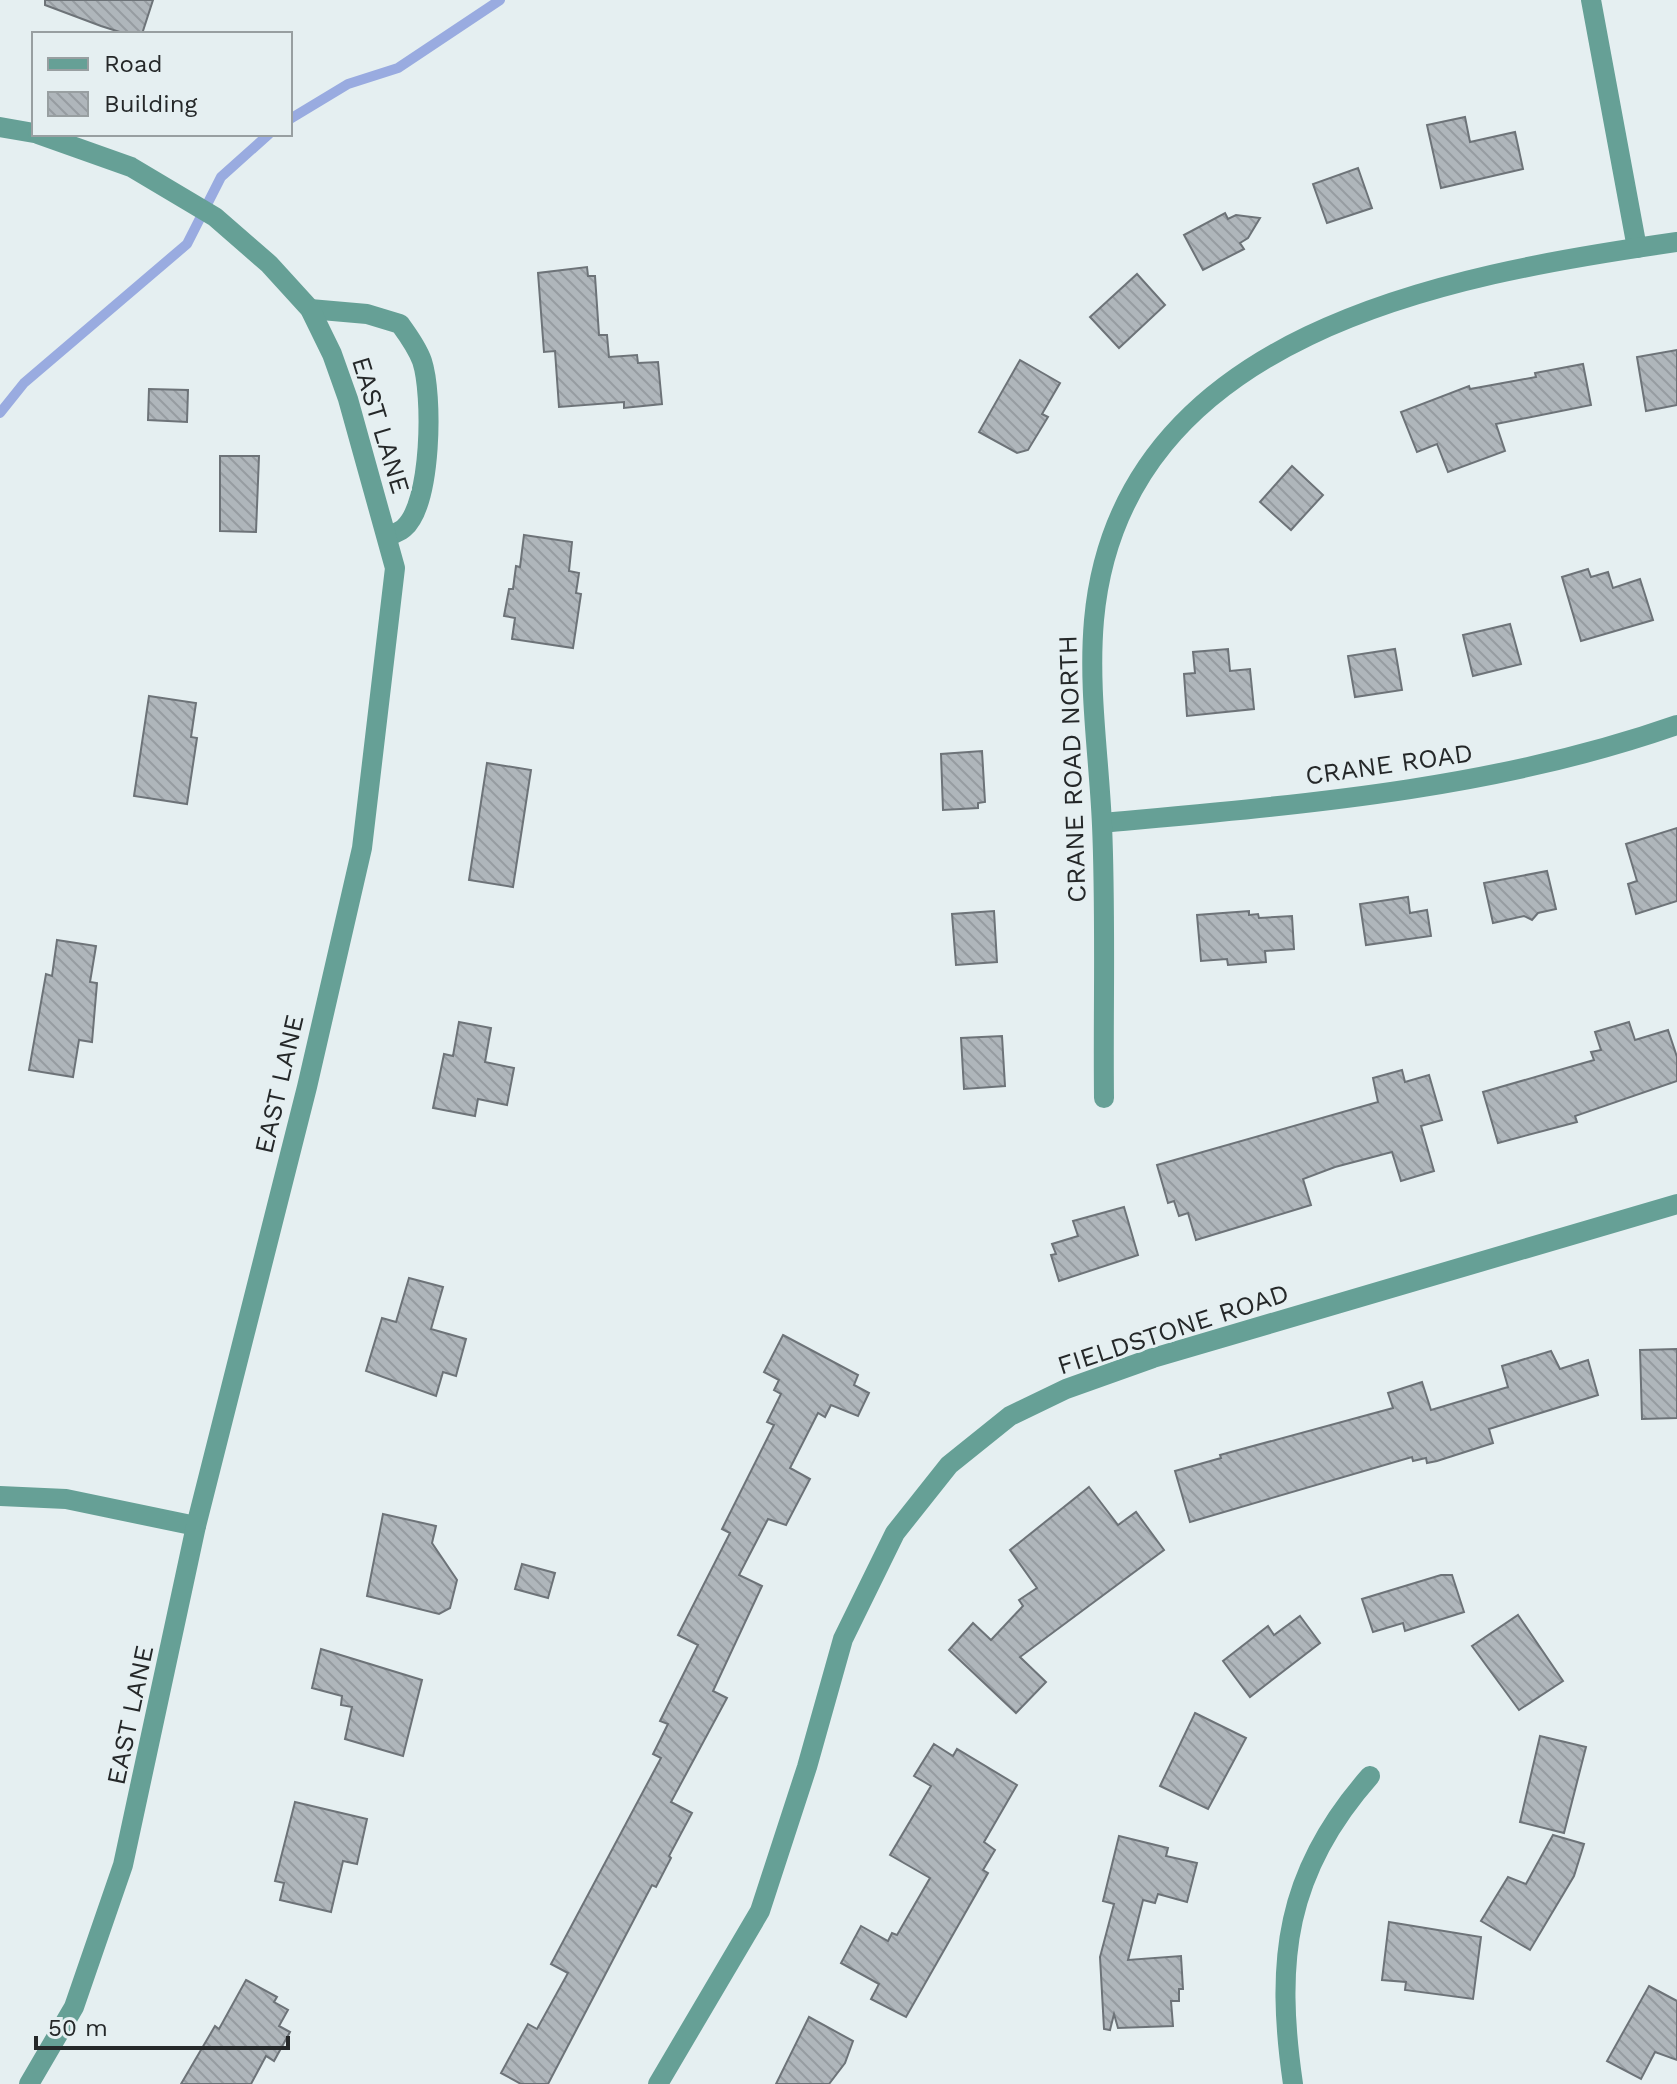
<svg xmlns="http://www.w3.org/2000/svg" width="1677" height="2084" viewBox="0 0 1677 2084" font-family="'Work Sans',sans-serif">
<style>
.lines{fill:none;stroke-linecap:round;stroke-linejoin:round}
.stream{stroke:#99abe0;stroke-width:10}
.building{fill:url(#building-back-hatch);stroke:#6d7378;stroke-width:2}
.minor{stroke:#66a096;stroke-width:20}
.labels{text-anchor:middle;stroke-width:6;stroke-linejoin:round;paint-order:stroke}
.street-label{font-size:26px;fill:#252829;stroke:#e5eff1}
</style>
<defs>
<pattern id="building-back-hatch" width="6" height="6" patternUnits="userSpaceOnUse" patternTransform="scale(2)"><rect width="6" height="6" fill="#afb6bb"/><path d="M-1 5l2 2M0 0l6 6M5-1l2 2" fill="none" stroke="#969ca1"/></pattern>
</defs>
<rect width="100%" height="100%" fill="#e5eff1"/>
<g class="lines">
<g class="stream">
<path d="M 290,119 L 348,84 L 398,68 L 500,0"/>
<path d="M 0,413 L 24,383 L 187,244 L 221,177 L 269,134"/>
</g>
</g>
<g class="building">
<path d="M 45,0 L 153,0 L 142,34 L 126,34 L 101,26 L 45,5 Z"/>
<path d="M 1465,117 L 1470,142 L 1515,132 L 1523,169 L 1441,188 L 1427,125 Z"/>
<path d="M 1358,168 L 1372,208 L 1327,223 L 1313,184 Z"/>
<path d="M 1225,213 L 1228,219 L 1236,215 L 1260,218 L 1248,238 L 1240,243 L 1244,249 L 1203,270 L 1184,235 Z"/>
<path d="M 587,267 L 588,276 L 595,276 L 599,335 L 607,335 L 609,357 L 637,355 L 638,363 L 658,362 L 662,404 L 624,408 L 624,402 L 559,407 L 555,351 L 544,352 L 538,273 Z"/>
<path d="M 1137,274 L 1165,305 L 1119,348 L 1090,317 Z"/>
<path d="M 1677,350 L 1677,405 L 1646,411 L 1637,357 Z"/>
<path d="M 1020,360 L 1060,383 L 1042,414 L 1048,417 L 1028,450 L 1017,453 L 979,432 Z"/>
<path d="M 1583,364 L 1591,405 L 1496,424 L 1505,451 L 1448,472 L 1437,444 L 1417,452 L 1401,412 L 1469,386 L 1470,389 L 1536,377 L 1535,373 Z"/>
<path d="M 149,389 L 188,390 L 187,422 L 148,420 Z"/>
<path d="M 220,456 L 259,456 L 256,532 L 220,531 Z"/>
<path d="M 1292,466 L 1323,495 L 1291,530 L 1260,502 Z"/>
<path d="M 524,535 L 572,542 L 569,571 L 579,573 L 576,593 L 581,594 L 573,648 L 512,639 L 515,618 L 504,616 L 509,589 L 513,589 L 516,566 L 520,567 Z"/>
<path d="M 1588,569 L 1591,577 L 1608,572 L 1613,588 L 1640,579 L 1653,620 L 1581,641 L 1562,577 Z"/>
<path d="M 1510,624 L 1521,664 L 1473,676 L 1463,635 Z"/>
<path d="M 1228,649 L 1230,671 L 1250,669 L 1254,709 L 1187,716 L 1184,674 L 1195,673 L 1193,652 Z"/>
<path d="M 1395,649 L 1402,690 L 1355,697 L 1348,656 Z"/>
<path d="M 149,696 L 196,703 L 191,737 L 197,738 L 187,804 L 134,796 Z"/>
<path d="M 982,751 L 985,802 L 978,803 L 978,808 L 943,810 L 941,754 Z"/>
<path d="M 487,763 L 531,770 L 513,887 L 469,880 Z"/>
<path d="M 1677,828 L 1677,901 L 1636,914 L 1628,884 L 1637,881 L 1626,844 Z"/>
<path d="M 1547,871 L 1556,909 L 1538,913 L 1532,920 L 1524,916 L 1493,923 L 1484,883 Z"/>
<path d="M 1408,897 L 1410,913 L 1427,910 L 1431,936 L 1366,945 L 1360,904 Z"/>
<path d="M 994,911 L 997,962 L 956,965 L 952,914 Z"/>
<path d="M 1249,911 L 1249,915 L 1258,914 L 1259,918 L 1292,916 L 1294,949 L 1265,951 L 1266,962 L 1228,965 L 1227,959 L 1201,961 L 1197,915 Z"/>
<path d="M 57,940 L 96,946 L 90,982 L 97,983 L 92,1042 L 79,1040 L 73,1077 L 29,1070 L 46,974 L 52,976 Z"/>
<path d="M 459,1022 L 491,1028 L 485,1062 L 514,1068 L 507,1105 L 478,1099 L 475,1116 L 433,1108 L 444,1054 L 453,1056 Z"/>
<path d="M 1629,1022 L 1635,1040 L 1668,1030 L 1677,1057 L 1677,1081 L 1575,1116 L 1577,1122 L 1498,1143 L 1483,1092 L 1594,1060 L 1591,1052 L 1601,1050 L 1595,1032 Z"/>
<path d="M 1002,1036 L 1005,1086 L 964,1089 L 961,1038 Z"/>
<path d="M 1402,1070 L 1405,1082 L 1429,1075 L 1442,1120 L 1421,1126 L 1434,1171 L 1401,1181 L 1392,1152 L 1335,1167 L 1303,1179 L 1311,1205 L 1196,1240 L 1188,1213 L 1179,1216 L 1174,1201 L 1168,1203 L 1157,1165 L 1378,1102 L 1373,1078 Z"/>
<path d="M 1124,1207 L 1138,1255 L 1059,1281 L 1051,1255 L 1056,1254 L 1052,1244 L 1078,1236 L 1073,1221 Z"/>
<path d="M 409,1278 L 443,1287 L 431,1329 L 466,1339 L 456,1376 L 443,1372 L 436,1396 L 366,1371 L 382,1318 L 396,1322 Z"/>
<path d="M 783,1335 L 858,1375 L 854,1385 L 869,1393 L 858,1416 L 831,1405 L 825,1417 L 818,1413 L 790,1468 L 810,1479 L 786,1525 L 768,1519 L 739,1575 L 762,1586 L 713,1691 L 727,1698 L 671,1802 L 692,1813 L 669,1856 L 671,1858 L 656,1887 L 652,1885 L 548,2084 L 521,2084 L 501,2073 L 528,2024 L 537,2029 L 568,1973 L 551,1964 L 661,1758 L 653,1754 L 668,1724 L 660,1721 L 698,1645 L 678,1635 L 730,1533 L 722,1529 L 774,1425 L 767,1422 L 781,1394 L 774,1390 L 779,1380 L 764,1372 Z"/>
<path d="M 1677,1349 L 1677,1418 L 1642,1419 L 1640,1350 Z"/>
<path d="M 1551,1351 L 1560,1369 L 1588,1360 L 1598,1395 L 1489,1429 L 1493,1443 L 1437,1461 L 1427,1463 L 1426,1458 L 1413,1461 L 1412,1457 L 1190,1522 L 1175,1471 L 1221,1458 L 1220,1455 L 1393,1408 L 1388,1393 L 1422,1382 L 1431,1410 L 1508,1387 L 1502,1366 Z"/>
<path d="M 1089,1487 L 1118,1525 L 1136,1512 L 1164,1550 L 1020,1657 L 1046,1682 L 1016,1713 L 949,1650 L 973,1623 L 991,1640 L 1023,1606 L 1019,1600 L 1037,1588 L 1010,1550 Z"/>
<path d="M 383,1514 L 436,1526 L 432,1543 L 457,1580 L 450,1608 L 439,1614 L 367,1596 Z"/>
<path d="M 522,1564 L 555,1573 L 548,1598 L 515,1589 Z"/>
<path d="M 1441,1575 L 1452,1575 L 1464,1612 L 1405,1631 L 1403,1623 L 1373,1632 L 1362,1599 Z"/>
<path d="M 1518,1615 L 1563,1681 L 1519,1710 L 1472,1646 Z"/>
<path d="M 1300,1616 L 1320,1643 L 1250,1697 L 1223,1661 L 1268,1626 L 1274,1635 Z"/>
<path d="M 321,1649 L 422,1680 L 403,1756 L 345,1739 L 352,1707 L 341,1705 L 342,1696 L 312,1688 Z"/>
<path d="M 1195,1713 L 1246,1738 L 1208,1809 L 1160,1786 Z"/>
<path d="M 1540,1736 L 1586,1747 L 1564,1833 L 1520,1822 Z"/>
<path d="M 934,1744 L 953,1756 L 957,1749 L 1017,1785 L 984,1842 L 995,1850 L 983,1870 L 988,1873 L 906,2017 L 871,1999 L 879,1984 L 841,1963 L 861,1926 L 888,1941 L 892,1933 L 897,1935 L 930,1878 L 890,1855 L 931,1786 L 914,1776 Z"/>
<path d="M 295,1802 L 367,1819 L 357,1864 L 343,1861 L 331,1912 L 280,1900 L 284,1883 L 275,1881 Z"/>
<path d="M 1553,1835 L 1584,1844 L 1574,1876 L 1530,1950 L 1481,1921 L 1508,1877 L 1526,1884 Z"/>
<path d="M 1119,1836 L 1168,1848 L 1166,1856 L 1197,1863 L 1187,1902 L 1158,1894 L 1155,1903 L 1143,1900 L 1128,1960 L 1181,1956 L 1183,1989 L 1179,1989 L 1179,2001 L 1171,2001 L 1173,2026 L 1118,2028 L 1114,2014 L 1110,2030 L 1104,2029 L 1100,1957 L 1114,1904 L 1103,1901 Z"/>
<path d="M 1389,1922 L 1481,1937 L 1473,1999 L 1405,1990 L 1406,1982 L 1382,1980 Z"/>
<path d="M 246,1980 L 277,1997 L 274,2002 L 288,2010 L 279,2026 L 290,2032 L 274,2061 L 266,2056 L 251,2084 L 181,2084 L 215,2026 L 219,2029 Z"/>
<path d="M 1649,1986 L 1677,2001 L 1677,2060 L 1655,2052 L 1641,2079 L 1607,2061 Z"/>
<path d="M 809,2017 L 853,2041 L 845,2063 L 829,2084 L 776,2084 Z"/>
</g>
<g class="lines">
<g class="minor">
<path d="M 1591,0 L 1637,248"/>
<path d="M 0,127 L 34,133"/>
<path d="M 310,309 L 367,314 L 400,324 C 408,335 417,347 422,361 C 433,394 432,504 404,528 C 400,532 392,534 388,537"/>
<path d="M 1102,823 C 1296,805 1492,790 1677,725"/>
<path d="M 1104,1098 C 1103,1007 1106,916 1102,825 C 1099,756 1088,689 1094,620 C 1120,333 1446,275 1677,242"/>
<path d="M 0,1496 L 66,1499 L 196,1526"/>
<path d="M 29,2084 L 74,2007 L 123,1865 L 196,1526 L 307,1087 L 362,848 L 395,568 L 348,399 L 332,354 L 310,309 L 269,264 L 215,217 L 131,167 L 38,134"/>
<path d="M 658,2084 L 760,1911 L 807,1767 L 843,1639 L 895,1533 L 949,1465 L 1010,1416 L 1066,1389 L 1153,1358 L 1677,1204"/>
<path d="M 1293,2084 C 1275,1961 1285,1872 1370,1776"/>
</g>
</g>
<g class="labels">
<g class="street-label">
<text transform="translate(381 425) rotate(73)" y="9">EAST LANE</text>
<text transform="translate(1389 764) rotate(-8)" y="9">CRANE ROAD</text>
<text transform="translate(1072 769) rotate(-92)" y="9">CRANE ROAD NORTH</text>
<text transform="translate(279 1084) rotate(-77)" y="9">EAST LANE</text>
<text transform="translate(1173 1329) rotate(-18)" y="9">FIELDSTONE ROAD</text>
<text transform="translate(130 1715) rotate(-78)" y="9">EAST LANE</text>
</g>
</g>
<rect x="32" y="32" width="260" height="104" fill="#e5eff1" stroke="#989fa1" stroke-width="2"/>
<rect x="48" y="58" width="40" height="12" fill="#66a096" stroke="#989fa1" stroke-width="2"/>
<text x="104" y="72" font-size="24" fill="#252829">Road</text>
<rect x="48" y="92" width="40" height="24" fill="url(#building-back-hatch)" stroke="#989fa1" stroke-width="2"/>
<text x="104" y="112" font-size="24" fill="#252829">Building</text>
<path d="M36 2036v12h252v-12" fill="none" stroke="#252829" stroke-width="4"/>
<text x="48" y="2036" font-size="24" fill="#252829" stroke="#e5eff1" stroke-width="6" paint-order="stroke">50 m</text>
</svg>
